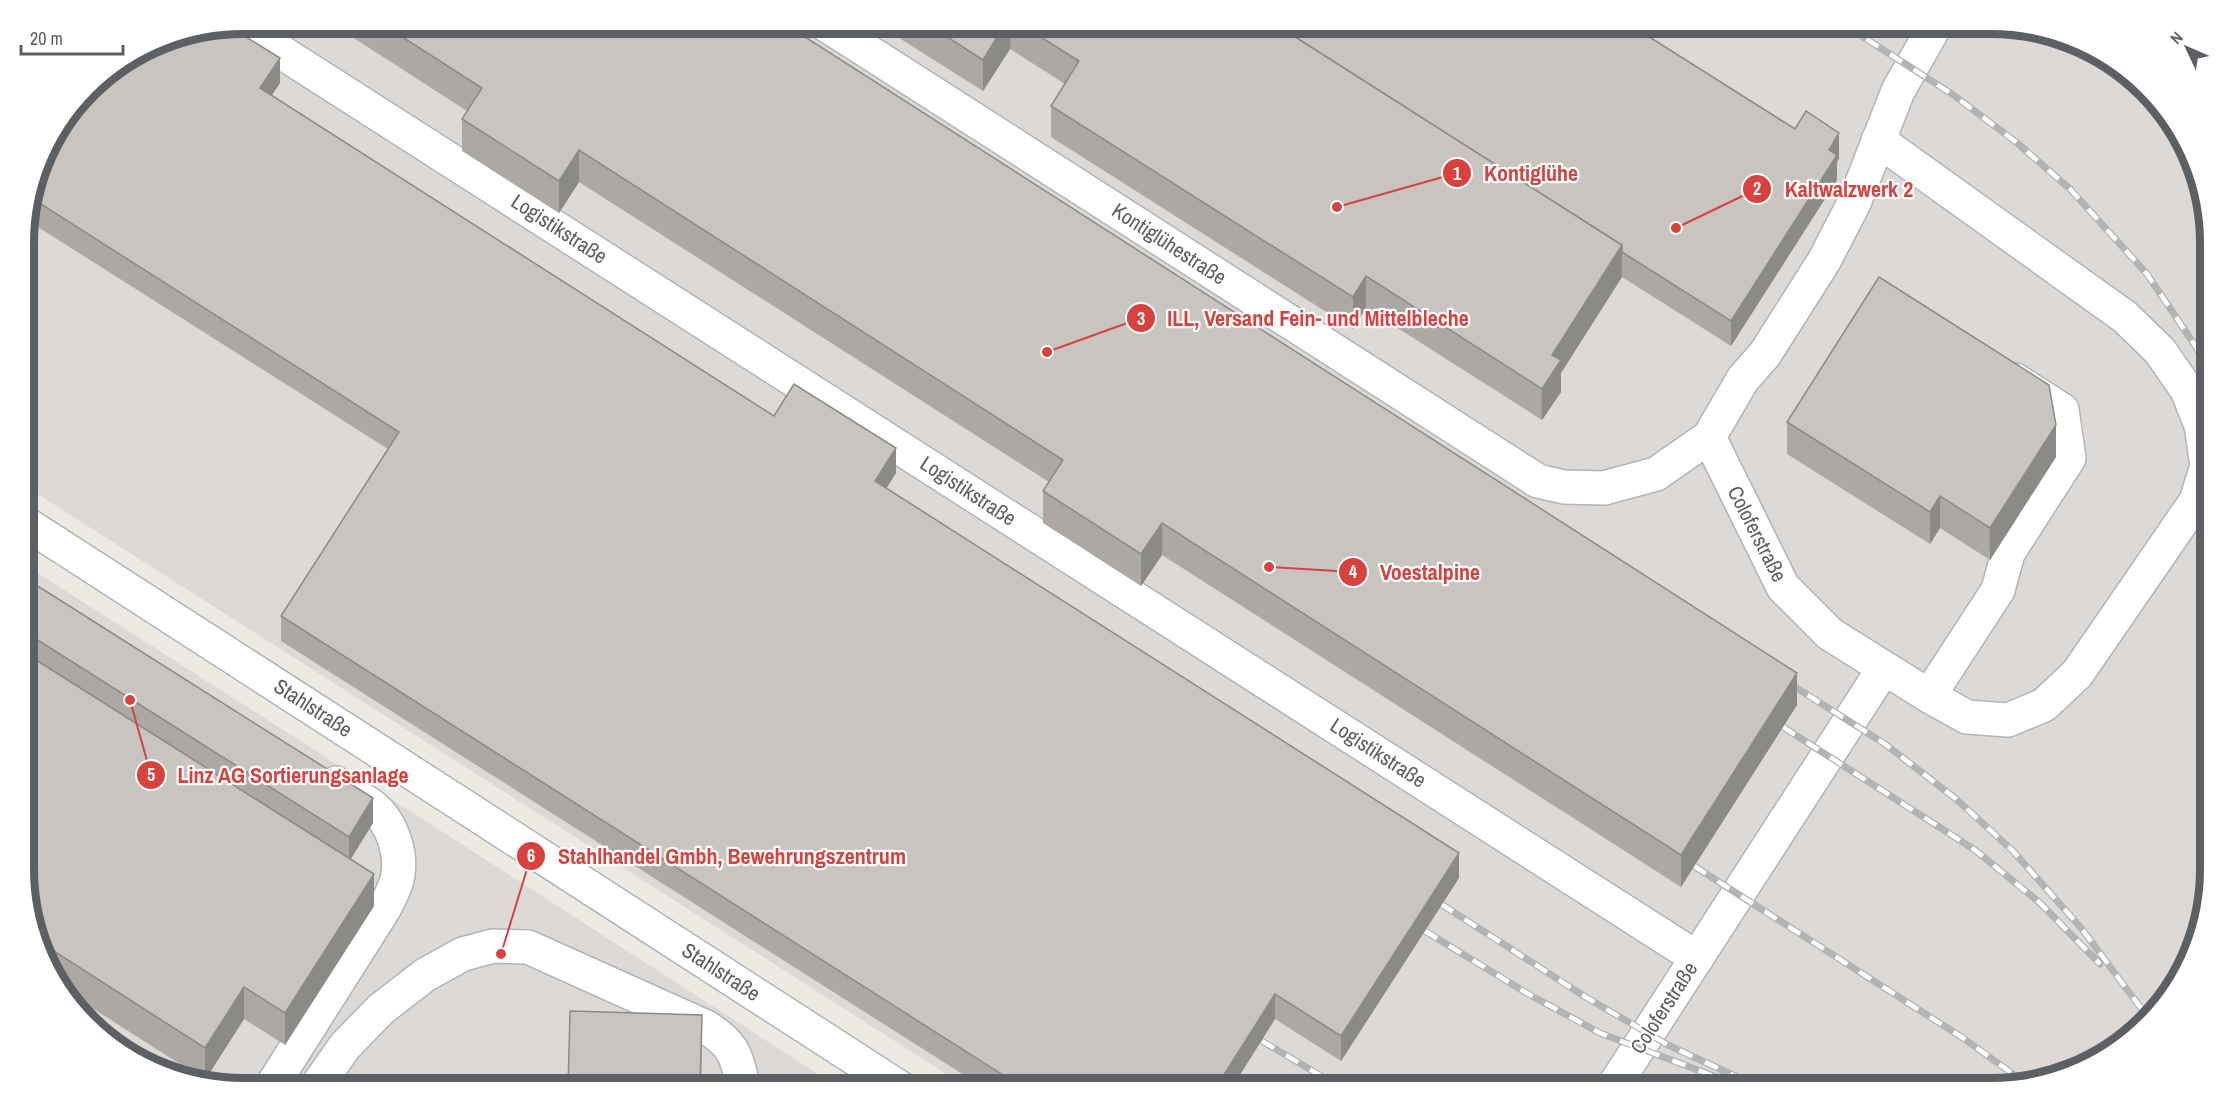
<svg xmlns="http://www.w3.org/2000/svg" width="2235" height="1113" viewBox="0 0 2235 1113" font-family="'Archivo Narrow',sans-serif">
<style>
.industrial{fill:#dcd9d6}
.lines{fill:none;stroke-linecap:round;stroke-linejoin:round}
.minor-casing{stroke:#b1b4b8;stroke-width:36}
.minor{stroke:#fff;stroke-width:33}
.rail-casing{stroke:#b2b3b3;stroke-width:7}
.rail{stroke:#fff;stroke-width:4.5;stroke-dasharray:14;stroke-linecap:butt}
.wall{fill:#aca9a5}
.shaded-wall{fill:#8c8a86}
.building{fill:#c8c5c0;stroke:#8c8a86;stroke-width:1.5}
.labels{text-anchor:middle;stroke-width:4.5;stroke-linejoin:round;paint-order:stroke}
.street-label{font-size:21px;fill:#5c5f63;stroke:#fff}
.rim{fill:none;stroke:#5c5f63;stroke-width:8}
.leader{fill:none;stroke:#d7423f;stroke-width:2}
.callout-dot{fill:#d7423f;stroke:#fff;stroke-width:2}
.mark-label{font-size:18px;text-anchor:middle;font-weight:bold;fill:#fff}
.callout-label{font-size:22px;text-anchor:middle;font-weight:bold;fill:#d7423f;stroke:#fff;stroke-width:4.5;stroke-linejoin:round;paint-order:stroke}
</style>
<rect width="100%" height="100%" fill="#edeae4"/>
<g class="industrial">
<path d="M 243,24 L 1992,24 L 2088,46 L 2166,110 L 2209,215 L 2211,870 L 2189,966 L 2114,1052 L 2063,1077 L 2006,1089 L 970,1089 L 25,486 L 24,229 L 47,146 L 98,79 L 160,41 Z"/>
<path d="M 25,565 L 446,834 L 841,1089 L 243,1089 L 147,1067 L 69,1003 L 26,899 Z"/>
</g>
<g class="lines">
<g class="minor-casing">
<g id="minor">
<path d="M 825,24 L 1538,481 L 1564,487 L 1604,488 L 1656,474 L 1709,437 L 1743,379 L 1765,354 L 1824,261 L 1854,203 L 1898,91 L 1936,24"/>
<path d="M 239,25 L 1697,958"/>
<path d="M 1709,437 L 1783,587 L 1830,634 L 1929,696 L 1967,717 L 2008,720 L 2044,705 L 2077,674 L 2196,501 L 2207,466 L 2201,425 L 2187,390 L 2160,351 L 2125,317 L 1878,140"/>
<path d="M 25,523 L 902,1089"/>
<path d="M 1929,696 L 1998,590 L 2008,553 L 2069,458 L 2062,410 L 2015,380"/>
<path d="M 270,1089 L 384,909 C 388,901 393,892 396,883 C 404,857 393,823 372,806 C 361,798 347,791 336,783"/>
<path d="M 315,1089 L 345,1046 L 381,1009 L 425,975 L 463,954 L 493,946 L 528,947 L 706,1027 C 736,1046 736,1056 744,1089"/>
<path d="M 1612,1089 L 1884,668"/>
</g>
</g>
<use href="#minor" class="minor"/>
<g class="rail-casing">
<g id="rail">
<path d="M 1843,24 L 1952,94 L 2016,142 L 2070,189 L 2147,274 L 2196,347 L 2210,374"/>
<path d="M 1784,680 L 1885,744 L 1956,799 L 2012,850 L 2082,929 L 2146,1015"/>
<path d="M 1783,727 L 1975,850 L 2040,903 L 2100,964"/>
<path d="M 1694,866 L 1963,1038 L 2027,1084"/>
<path d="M 1441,904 L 1584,996 L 1668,1045 L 1763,1089"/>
<path d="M 1425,931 L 1530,995 L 1600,1033 L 1732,1083"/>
<path d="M 1262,1041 L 1333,1083 L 1347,1089"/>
</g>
</g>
<use href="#rail" class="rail"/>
</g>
<g class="wall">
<path d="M 332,24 L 785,24 L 1797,705 L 1681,887 L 1162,555 L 1141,586 L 1043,523 L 1043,491 L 1049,482 L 579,182 L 559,213 L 462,151 L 462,119 L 467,111 Z"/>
<path d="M 877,24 L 1629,24 L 1839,158 L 1837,162 L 1837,180 L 1731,346 L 1622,277 L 1561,373 L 1561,392 L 1542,420 L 1366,308 L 1353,329 L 1051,137 L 1051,106 L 1065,84 L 1010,49 L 983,91 Z"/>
<path d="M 280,83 L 271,96 L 774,416 L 896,473 L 886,489 L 1459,878 L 1341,1061 L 1275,1019 L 1231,1089 L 986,1089 L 281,641 L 281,616 L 388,449 L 27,220 L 47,146 Z"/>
<path d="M 1787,422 L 2056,457 L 1990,560 L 1940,528 L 1930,544 L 1787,454 Z"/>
<path d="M 25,578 L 373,823 L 350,859 L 374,906 L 285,1045 L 244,1019 L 205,1080 L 64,990 L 26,899 Z"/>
</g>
<g class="shaded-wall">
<path d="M 1005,24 L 1010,24 L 1010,49 L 983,91 L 983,60 Z"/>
<path d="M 280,58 L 280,83 L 260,113 L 260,88 Z"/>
<path d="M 1839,133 L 1839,158 L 1837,162 L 1837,180 L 1731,346 L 1731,321 L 1829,150 Z"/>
<path d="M 579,150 L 579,182 L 559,213 L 559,181 Z"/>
<path d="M 1622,245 L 1622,277 L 1561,373 L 1561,392 L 1542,420 L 1542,389 L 1552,355 Z"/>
<path d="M 1366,276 L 1366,308 L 1353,329 L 1353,297 Z"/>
<path d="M 2056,425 L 2056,457 L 1990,560 L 1990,528 Z"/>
<path d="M 896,448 L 896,473 L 875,506 L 875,481 Z"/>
<path d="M 1940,496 L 1940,528 L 1930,544 L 1930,512 Z"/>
<path d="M 1162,523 L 1162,555 L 1141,586 L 1141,554 Z"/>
<path d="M 1797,673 L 1797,705 L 1681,887 L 1681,855 Z"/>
<path d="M 373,798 L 373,823 L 349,862 L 349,837 Z"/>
<path d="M 1459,853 L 1459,878 L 1341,1061 L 1341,1036 Z"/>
<path d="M 374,874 L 374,906 L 285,1045 L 285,1013 Z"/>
<path d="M 244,987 L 244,1019 L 205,1080 L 205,1048 Z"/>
<path d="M 1275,994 L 1275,1019 L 1231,1089 L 1215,1089 Z"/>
<path d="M 702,1015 L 701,1089 L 700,1089 Z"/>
</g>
<g class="building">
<path d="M 382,24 L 785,24 L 1797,673 L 1681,855 L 1162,523 L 1141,554 L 1043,491 L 1063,460 L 579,150 L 559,181 L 462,119 L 482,88 Z"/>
<path d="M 927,24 L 1005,24 L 983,60 Z"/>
<path d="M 1020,24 L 1275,24 L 1622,245 L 1552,355 L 1561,360 L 1542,389 L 1366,276 L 1353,297 L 1051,106 L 1079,61 Z"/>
<path d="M 1275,24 L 1629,24 L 1795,129 L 1806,111 L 1839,133 L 1829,150 L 1837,155 L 1731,321 L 1622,252 L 1622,245 Z"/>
<path d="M 230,27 L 280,58 L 260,88 L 774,416 L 794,384 L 896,448 L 875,481 L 1459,853 L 1341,1036 L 1275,994 L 1215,1089 L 1025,1089 L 281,616 L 399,432 L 33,199 L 47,146 L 98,79 L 160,41 Z"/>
<path d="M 1879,277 L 2049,385 L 2056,425 L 1990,528 L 1940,496 L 1930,512 L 1787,422 Z"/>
<path d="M 25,578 L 373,798 L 349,837 L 25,632 Z"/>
<path d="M 25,653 L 374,874 L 285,1013 L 244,987 L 205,1048 L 46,946 L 26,899 Z"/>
<path d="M 570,1011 L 702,1015 L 700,1089 L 568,1089 Z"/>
<path d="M 98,1026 L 169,1072 L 147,1067 Z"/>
</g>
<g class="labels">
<g class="street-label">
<text transform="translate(559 229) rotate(33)" y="7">Logistikstraße</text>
<text transform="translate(1169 244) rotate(33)" y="7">Kontiglühestraße</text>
<text transform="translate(968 491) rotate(33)" y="7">Logistikstraße</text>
<text transform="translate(1757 534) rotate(63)" y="7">Coloferstraße</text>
<text transform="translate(313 708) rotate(33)" y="7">Stahlstraße</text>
<text transform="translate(1378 753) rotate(33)" y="7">Logistikstraße</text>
<text transform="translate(721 972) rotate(33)" y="7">Stahlstraße</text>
<text transform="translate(1664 1008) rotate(-57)" y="7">Coloferstraße</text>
</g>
</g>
<path d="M0 0H2235V1113H0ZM243 34H1991A209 209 0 0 1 2200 243V869A209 209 0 0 1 1991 1078H243A209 209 0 0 1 34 869V243A209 209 0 0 1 243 34Z" fill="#fff" fill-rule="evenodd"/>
<path class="rim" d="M243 34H1991A209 209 0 0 1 2200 243V869A209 209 0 0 1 1991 1078H243A209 209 0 0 1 34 869V243A209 209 0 0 1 243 34Z"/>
<path class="leader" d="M1337 207L1457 173M1676 228L1757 189M1047 352L1141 318M1269 567L1353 572M130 700L151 775M501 954L531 856"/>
<g class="callout-dot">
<circle cx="1337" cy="207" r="6"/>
<circle cx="1676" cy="228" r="6"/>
<circle cx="1047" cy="352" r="6"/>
<circle cx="1269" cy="567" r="6"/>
<circle cx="130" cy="700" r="6"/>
<circle cx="501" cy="954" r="6"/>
<circle cx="1457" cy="173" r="15"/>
<circle cx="1757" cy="189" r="15"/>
<circle cx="1141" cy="318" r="15"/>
<circle cx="1353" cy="572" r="15"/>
<circle cx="151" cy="775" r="15"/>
<circle cx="531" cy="856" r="15"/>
</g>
<g class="mark-label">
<text x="1457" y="180">1</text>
<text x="1757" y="195">2</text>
<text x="1141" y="325">3</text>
<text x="1353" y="578">4</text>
<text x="151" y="781">5</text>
<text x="531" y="862">6</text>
</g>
<g class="callout-label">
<text x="1531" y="181">Kontiglühe</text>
<text x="1849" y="197">Kaltwalzwerk 2</text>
<text x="1318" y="326">ILL, Versand Fein- und Mittelbleche</text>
<text x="1430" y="580">Voestalpine</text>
<text x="293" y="783">Linz AG Sortierungsanlage</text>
<text x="732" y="864">Stahlhandel Gmbh, Bewehrungszentrum</text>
</g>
<g transform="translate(2187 48) rotate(314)" stroke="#ffffff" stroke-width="4.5" paint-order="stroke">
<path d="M0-4.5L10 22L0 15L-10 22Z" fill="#5c5f63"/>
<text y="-9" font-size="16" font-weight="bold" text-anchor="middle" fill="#5c5f63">N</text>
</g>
<path d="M21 45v9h102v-9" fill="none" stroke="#5c5f63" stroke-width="3"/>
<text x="30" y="45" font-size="18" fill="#5c5f63" stroke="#ffffff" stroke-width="4.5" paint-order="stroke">20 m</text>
</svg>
